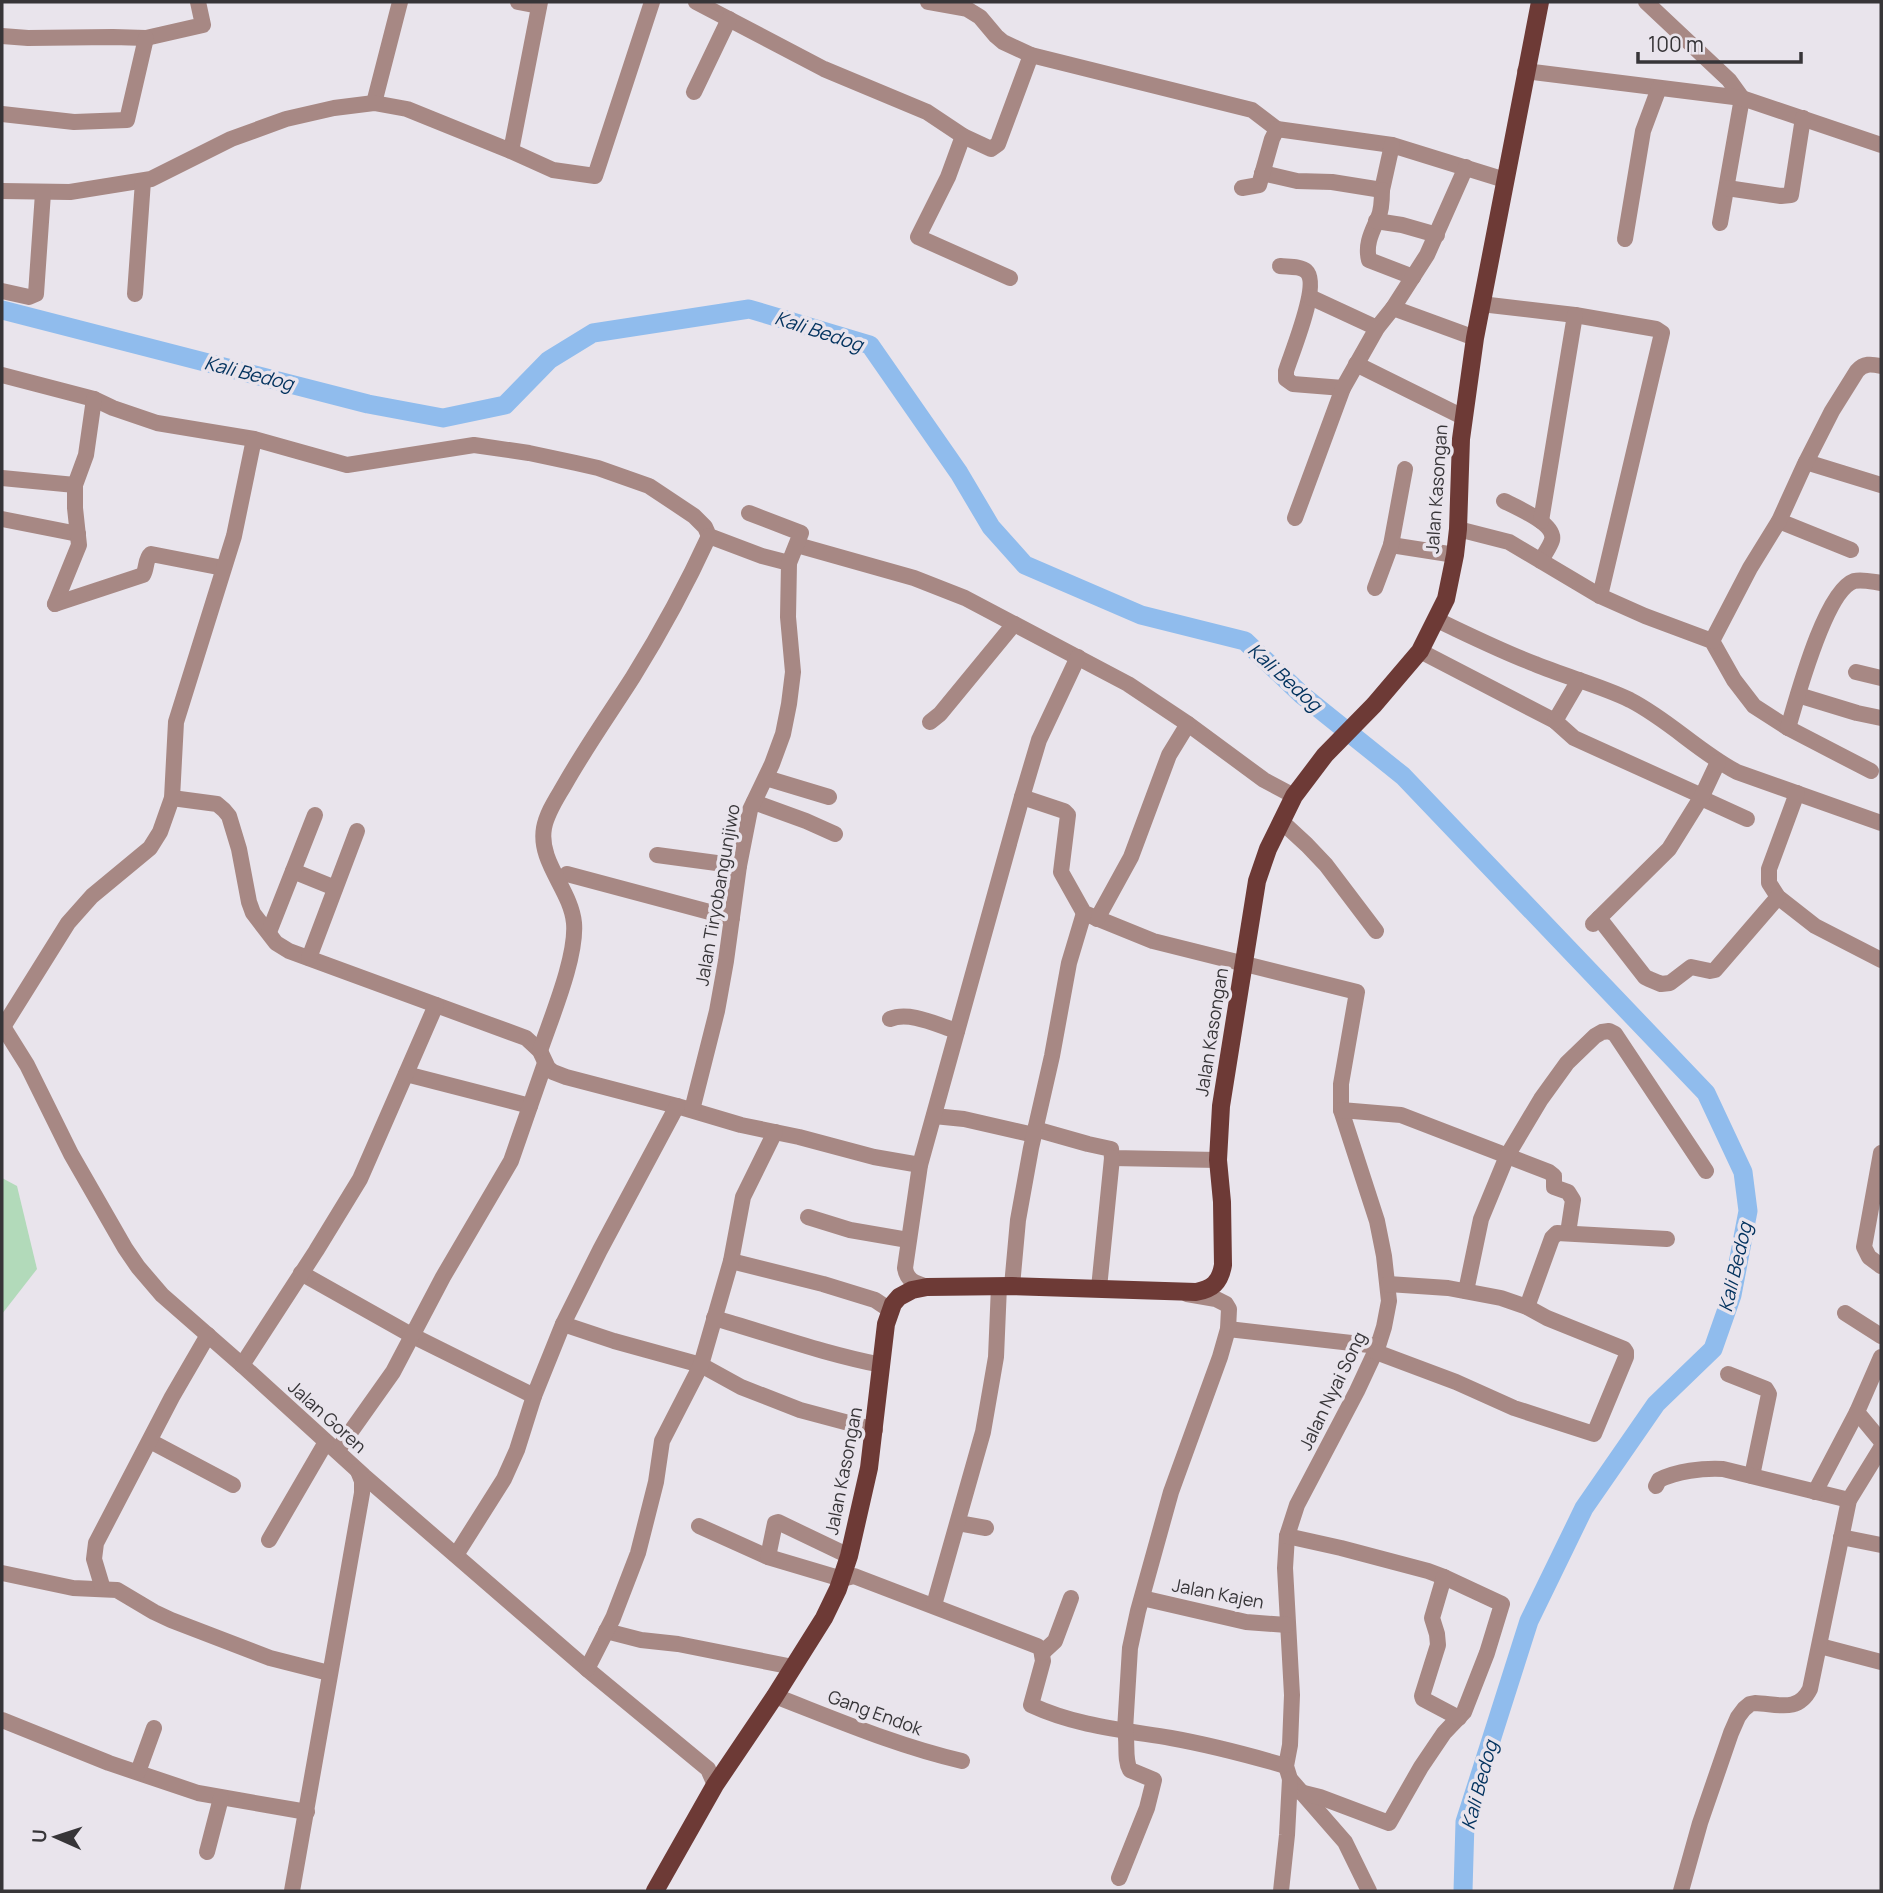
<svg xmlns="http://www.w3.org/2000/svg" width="1883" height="1893" viewBox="0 0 1883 1893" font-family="Manrope,sans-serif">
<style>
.green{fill:#b2daba}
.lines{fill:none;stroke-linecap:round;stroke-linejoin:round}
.river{stroke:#90bced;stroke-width:19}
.minor{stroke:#a78884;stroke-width:16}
.major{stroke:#6d3a36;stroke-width:18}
.labels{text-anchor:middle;stroke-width:7;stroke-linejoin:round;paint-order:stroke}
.street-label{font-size:18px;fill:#373538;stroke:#e9e4ec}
.water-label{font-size:19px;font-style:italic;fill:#02325e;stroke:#e9e4ec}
</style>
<rect width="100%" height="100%" fill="#e9e4ec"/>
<path class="green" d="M 2,1178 L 17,1186 L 37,1269 L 2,1314 Z"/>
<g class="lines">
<path class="river" d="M 2,310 L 368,404 L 443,418 L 505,405 L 549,360 L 593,333 L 749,309 L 870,345 L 959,473 L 991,527 L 1025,565 L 1141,615 L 1245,641 L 1302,695 L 1403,776 L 1706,1093 L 1743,1172 L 1748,1211 L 1732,1295 L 1713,1349 L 1656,1404 L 1584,1508 L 1529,1621 L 1465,1822 L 1463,1891"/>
<g class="minor">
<path d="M 518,2 L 539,6"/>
<path d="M 696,2 L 824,69 L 927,112 L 963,136 L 991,149 L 998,144 L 1031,55"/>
<path d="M 928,2 L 967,9 L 980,17 L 996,36 L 1003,42 L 1031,55 L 1252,110 L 1277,129 L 1392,145 L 1505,180"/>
<path d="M 1646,2 L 1729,80 L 1742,98 L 1720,223"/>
<path d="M 2,36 L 28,38 L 113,37 L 146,38 L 203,25 L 198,2"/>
<path d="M 1525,71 L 1742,98 L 1881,145"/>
<path d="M 694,92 L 729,19"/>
<path d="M 374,103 L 400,2"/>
<path d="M 2,114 L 74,122 L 127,120 L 146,38"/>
<path d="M 963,136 L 948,177 L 918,237 L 1010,278"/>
<path d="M 511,151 L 540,2"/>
<path d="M 1262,173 L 1297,181 L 1332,182 L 1382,190 L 1392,145"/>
<path d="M 1242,188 L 1259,185 L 1272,139 L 1277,129"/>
<path d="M 1727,188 L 1781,196 L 1791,195 L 1803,118"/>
<path d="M 1382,190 C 1382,199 1382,210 1378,218 C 1372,232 1365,244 1369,260 L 1413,277"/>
<path d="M 2,191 L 70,192 L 151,179 L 231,139 L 286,119 L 334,108 L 374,103 L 407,109 L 511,151 L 553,170 L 595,176 L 652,2"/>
<path d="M 1376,221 L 1402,225 L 1437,235"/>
<path d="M 1625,239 L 1643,131 L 1659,88"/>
<path d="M 1280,266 C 1287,267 1301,266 1306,271 C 1321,284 1291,354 1286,371 L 1286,379 L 1293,384 L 1343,388"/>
<path d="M 2,291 L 29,297 L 36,294 L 43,193"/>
<path d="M 135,294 L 143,181"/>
<path d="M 1310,297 L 1377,328"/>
<path d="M 1481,304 L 1575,315 L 1656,329 L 1662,333 L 1600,596"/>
<path d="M 1393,308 L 1475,338"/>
<path d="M 1356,364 L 1463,417"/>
<path d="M 2,375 L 94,399 L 113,408 L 157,423 L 254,439 L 347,465 L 474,445 L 529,453 L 576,463 L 598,468 L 649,486 L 694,516 L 705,527 L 709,536 L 762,556 L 789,563"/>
<path d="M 1806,462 L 1881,485"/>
<path d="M 2,478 L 75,485"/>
<path d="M 1504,501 C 1516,507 1556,524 1552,540 C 1550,547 1544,554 1541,561"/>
<path d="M 1295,518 L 1343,388 L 1377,328 L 1393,308 L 1427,255 L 1466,167"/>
<path d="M 2,519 L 78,534"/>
<path d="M 1541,521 L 1575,315"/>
<path d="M 1779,521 L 1851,550"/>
<path d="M 1458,529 L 1509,542 L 1600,596 L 1645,616 L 1712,641 L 1734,680 L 1754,706 L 1788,728 L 1871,771"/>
<path d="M 797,545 L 914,578 L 965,598 L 1128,684 L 1188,724 L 1264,780 L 1294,796"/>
<path d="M 1391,545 L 1455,555"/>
<path d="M 1375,588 L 1391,545 L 1405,469"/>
<path d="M 55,604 L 79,545 L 75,508 L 75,485 L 86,455 L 94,399"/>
<path d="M 55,604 L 143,575 C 147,569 145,559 151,554 L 223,568"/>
<path d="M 1437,620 C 1469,635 1501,651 1535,664 C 1566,677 1599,685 1630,700 C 1669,720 1699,752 1737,772 L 1881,823"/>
<path d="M 1712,641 L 1750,568 L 1779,521 L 1804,466 L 1832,411 L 1857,371 C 1864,363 1871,364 1881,366"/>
<path d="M 1420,651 L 1555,721 L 1574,738 L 1702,796"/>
<path d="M 1856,672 L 1881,678"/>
<path d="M 1798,695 L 1857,713 L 1881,718"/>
<path d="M 1555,721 L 1579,680"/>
<path d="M 930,722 L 940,714 L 1014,624"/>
<path d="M 1788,728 C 1797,698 1825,591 1854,581 C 1863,579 1873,582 1881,583"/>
<path d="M 766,778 L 829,797"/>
<path d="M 1797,793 L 1769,869 L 1769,883 L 1778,897 L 1815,926 L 1881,960"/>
<path d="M 1022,797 L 1064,811 L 1068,815 L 1061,872 L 1084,913 L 1153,941 L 1357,992 L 1341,1084 L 1341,1110 L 1377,1221 L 1384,1256 L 1389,1301 L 1384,1327 L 1378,1346 L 1357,1391 L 1297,1505 L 1287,1536 L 1285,1568 L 1292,1695 L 1290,1745 L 1286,1766 L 1290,1779 L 1345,1842 L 1369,1891"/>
<path d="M 172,798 L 217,804 L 224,810 L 229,816 L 239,849 L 249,902 L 253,913 L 276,943 L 289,951 L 526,1038 L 540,1051 L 548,1068 L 553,1072 L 566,1077 L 677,1106 L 741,1125 L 799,1137 L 874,1157 L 920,1165"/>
<path d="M 1701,798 L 1747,819"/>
<path d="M 754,802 L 806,821 L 835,834"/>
<path d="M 1281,821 L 1307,845 L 1326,865 L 1376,931"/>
<path d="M 657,855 L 739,866"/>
<path d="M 293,871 L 335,888"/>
<path d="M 567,874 L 732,918"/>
<path d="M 1599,918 L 1645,977 L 1649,979 L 1661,984 L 1670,983 L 1691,967 L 1710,971 L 1715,970 L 1778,897"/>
<path d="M 1097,919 L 1131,857 L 1169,755 L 1188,724"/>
<path d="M 1593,924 L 1669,849 L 1702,796 L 1718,762"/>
<path d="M 269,932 L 315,815"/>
<path d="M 309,958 L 357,831"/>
<path d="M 890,1019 C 910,1011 937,1025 957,1031"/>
<path d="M 2,1025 L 27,1065 L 71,1154 L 125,1248 L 138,1267 L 162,1295 L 242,1365 L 364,1476 L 587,1669 L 708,1769 L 715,1785"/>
<path d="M 3,1027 L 68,923 L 92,896 L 150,848 L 160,832 L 172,798 L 176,722 L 234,536 L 254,439"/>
<path d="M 540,1051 C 551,1018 577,957 574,923 C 571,890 538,862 544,828 C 547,812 557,798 565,784 C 586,747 610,713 633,677 C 661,632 687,584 709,536"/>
<path d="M 406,1074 L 530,1106"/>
<path d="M 692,1110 L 717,1011 L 726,961 L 739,866 L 750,810 L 772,764 L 783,734 L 789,704 L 793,672 L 788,617 L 789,563 L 801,533 L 749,513"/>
<path d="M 1341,1110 L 1401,1115 L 1549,1172 L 1554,1176 L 1554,1187 L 1568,1192 L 1573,1200 L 1568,1233"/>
<path d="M 934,1116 L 964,1119 L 1034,1135"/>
<path d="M 1035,1129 L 1088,1144 L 1111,1149 L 1112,1158 L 1218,1160"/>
<path d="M 1881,1153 L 1864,1247 L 1869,1257 L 1881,1266"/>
<path d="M 808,1217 L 850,1230 L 908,1240"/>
<path d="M 731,1261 L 823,1284 L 875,1300 L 890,1310"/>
<path d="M 301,1273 L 413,1336 L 534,1396"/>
<path d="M 1012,1286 L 1018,1220 L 1031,1148 L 1052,1056 L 1069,963 L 1084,913"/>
<path d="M 927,1287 C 915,1283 907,1281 905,1268 L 920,1165 L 1022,797 L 1039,740 L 1078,657"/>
<path d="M 1099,1288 L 1112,1158"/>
<path d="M 1466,1291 L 1481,1219 L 1507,1156 L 1541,1099 L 1567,1063 L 1595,1036 L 1602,1032 L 1609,1031 L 1615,1034 L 1706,1171"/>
<path d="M 1527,1307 L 1552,1238 L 1557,1233 L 1667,1239"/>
<path d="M 1845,1313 L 1881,1336"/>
<path d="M 714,1318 C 770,1334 825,1354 882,1365"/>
<path d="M 563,1324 L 614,1341 L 701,1365 L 741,1387 L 800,1410 L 875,1430"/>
<path d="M 1228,1329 L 1378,1346"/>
<path d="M 1376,1352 L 1456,1382 L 1514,1408 L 1594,1434 L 1626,1357 L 1626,1352 L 1624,1349 L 1547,1318 L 1527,1307 L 1501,1298 L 1448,1288 L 1388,1284"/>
<path d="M 1881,1357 L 1857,1412 L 1881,1441"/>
<path d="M 242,1365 L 316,1251 L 360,1179 L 436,1005"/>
<path d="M 1728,1374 L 1766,1389 L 1769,1394 L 1752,1476"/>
<path d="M 150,1441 L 233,1485"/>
<path d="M 337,1451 L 393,1372 L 443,1277 L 511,1161 L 545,1063"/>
<path d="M 1656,1486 L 1659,1480 C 1677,1471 1702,1468 1723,1469 L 1849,1500"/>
<path d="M 1815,1492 L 1857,1412"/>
<path d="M 958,1523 L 986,1528"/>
<path d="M 699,1526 L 768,1557 L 842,1579 L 854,1576 L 1037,1646 L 1041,1649 L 1043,1661 L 1031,1705 C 1076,1726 1123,1730 1171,1738 C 1210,1745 1248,1755 1286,1766"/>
<path d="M 1287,1536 L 1341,1548 L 1428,1571 L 1444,1577 L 1502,1604 L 1487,1653 L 1464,1712 L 1444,1733 L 1421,1767 L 1389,1823 L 1320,1797 L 1300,1792"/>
<path d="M 1841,1537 L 1881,1545"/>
<path d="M 269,1540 L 326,1442"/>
<path d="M 456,1555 L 504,1479 L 517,1450 L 534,1396 L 563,1324 L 600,1250 L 677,1106"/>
<path d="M 768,1557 L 775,1523 L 778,1522 L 849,1556"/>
<path d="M 2,1573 L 73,1588 L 117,1590 L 154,1612 L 171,1620 L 270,1658 L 329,1673"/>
<path d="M 1444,1577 L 1432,1618 L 1437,1634 L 1438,1645 L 1422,1696 L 1423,1699 L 1459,1718"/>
<path d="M 103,1589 L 94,1559 L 96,1543 L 172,1397 L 208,1335"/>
<path d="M 1142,1598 L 1246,1622 L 1287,1625"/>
<path d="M 934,1605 L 983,1432 L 996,1357 L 999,1286"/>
<path d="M 606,1631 L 641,1640 L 678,1644 L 793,1667"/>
<path d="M 1820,1646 L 1881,1662"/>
<path d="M 1042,1653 L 1055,1641 L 1071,1598"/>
<path d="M 587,1669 L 613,1618 L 638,1553 L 656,1482 L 662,1441 L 701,1365 L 731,1261 L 743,1197 L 775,1132"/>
<path d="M 775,1696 C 837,1720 897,1746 962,1761"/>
<path d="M 2,1720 L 109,1763 L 198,1793 L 307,1812"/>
<path d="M 138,1772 L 154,1728"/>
<path d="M 207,1852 L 221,1798"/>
<path d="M 1119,1878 L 1147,1808 L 1154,1780 L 1130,1770 C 1124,1759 1128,1743 1125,1730 L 1130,1648 L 1138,1611 L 1171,1492 L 1220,1357 L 1228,1329 L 1229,1309 L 1226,1304 L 1216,1299 L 1187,1294"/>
<path d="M 292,1891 L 362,1493 L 362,1481 L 358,1471"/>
<path d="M 1281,1891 L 1287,1835 L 1290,1779"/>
<path d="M 1681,1891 L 1700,1823 L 1731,1733 L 1738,1717 L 1744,1709 L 1750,1704 L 1755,1703 C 1778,1704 1798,1713 1810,1689 L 1849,1500 L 1881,1448"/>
</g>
<path class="major" d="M 655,1891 L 715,1785 L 775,1696 L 824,1618 L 838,1589 L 849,1556 L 869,1468 L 886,1324 L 893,1304 L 899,1297 L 912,1290 L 927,1287 L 1012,1286 L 1196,1292 C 1212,1289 1220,1283 1223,1265 L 1222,1202 L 1218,1160 L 1221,1106 L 1257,881 L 1268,849 L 1294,796 L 1325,755 L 1374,705 L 1420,651 L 1446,599 L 1455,555 L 1458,529 L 1461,439 L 1475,338 L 1540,2"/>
</g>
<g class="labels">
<g class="street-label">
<text transform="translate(1437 489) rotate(-86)" y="6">Jalan Kasongan</text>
<text transform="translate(718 895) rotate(-80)" y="6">Jalan Tiryobangunjiwo</text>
<text transform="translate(1212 1032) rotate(-81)" y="6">Jalan Kasongan</text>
<text transform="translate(1333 1391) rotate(-64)" y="6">Jalan Nyai Song</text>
<text transform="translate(327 1417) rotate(42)" y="6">Jalan Goren</text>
<text transform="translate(844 1471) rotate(-79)" y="6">Jalan Kasongan</text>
<text transform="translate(1218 1594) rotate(11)" y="6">Jalan Kajen</text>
<text transform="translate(875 1713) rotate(20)" y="6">Gang Endok</text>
</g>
<g class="water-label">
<text transform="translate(819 331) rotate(18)" y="7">Kali Bedog</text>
<text transform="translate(249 373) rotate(14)" y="7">Kali Bedog</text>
<text transform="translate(1285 677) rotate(42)" y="7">Kali Bedog</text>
<text transform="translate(1735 1267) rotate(-77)" y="7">Kali Bedog</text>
<text transform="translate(1479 1785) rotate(-75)" y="7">Kali Bedog</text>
</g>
</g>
<rect width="1883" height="1893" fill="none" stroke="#373538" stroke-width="7"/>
<g transform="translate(56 1837) rotate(273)" stroke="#e9e4ec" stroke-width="5" paint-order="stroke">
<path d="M0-5L12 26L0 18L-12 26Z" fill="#373538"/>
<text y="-10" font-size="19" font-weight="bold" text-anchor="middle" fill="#373538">U</text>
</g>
<path d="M1638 52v10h163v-10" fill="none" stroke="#373538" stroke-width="3.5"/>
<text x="1648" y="52" font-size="21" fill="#373538" stroke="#e9e4ec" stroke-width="5" paint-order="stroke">100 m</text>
</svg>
